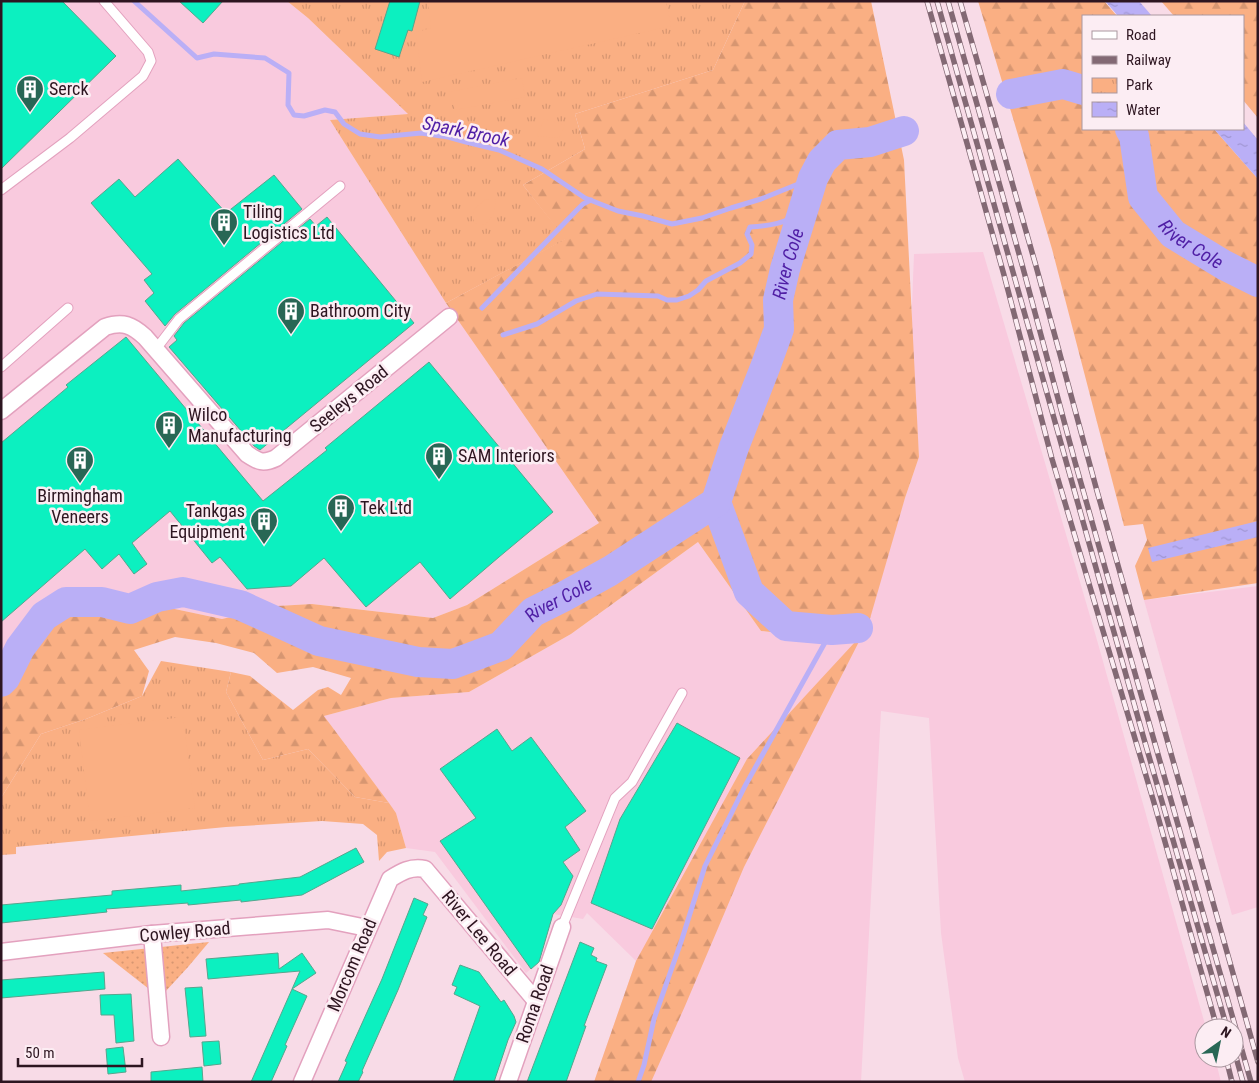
<svg xmlns="http://www.w3.org/2000/svg" width="1259" height="1083" viewBox="0 0 1259 1083" font-family="'Roboto Condensed',sans-serif">
<style>
.built{fill:#f9cade}
.grass{fill:url(#grass-dots)}
.forest{fill:url(#forest-firs)}
.park{fill:url(#park-tufts)}
.garden{fill:#faaf83}
.water{fill:url(#water-ripples)}
.lines{fill:none;stroke-linecap:round;stroke-linejoin:round}
.stream{stroke:#baaff6;stroke-width:5}
.river{stroke:#baaff6;stroke-width:30}
.building{fill:#0cf0c0;stroke:#56a58d}
.lane-casing{stroke:#e3a1be;stroke-width:11}
.street-casing{stroke:#e3a1be;stroke-width:19}
.lane{stroke:#fff;stroke-width:9}
.street{stroke:#fff;stroke-width:16}
.rail-casing{stroke:#836974;stroke-width:5.5}
.rail{stroke:#fcedf3;stroke-width:4;stroke-dasharray:11;stroke-linecap:butt}
.labels{text-anchor:middle;stroke-width:5;stroke-linejoin:round;paint-order:stroke}
.poi-label{font-size:18px;fill:#2d1520;stroke:#fcedf3;text-anchor:start}
.street-label{font-size:18px;fill:#2d1520;stroke:#fcedf3}
.water-label{font-size:19px;font-style:italic;fill:#4f1ea5;stroke:#fcedf3}
</style>
<defs>
<pattern id="grass-dots" width="8" height="8" patternUnits="userSpaceOnUse" patternTransform="scale(1.25)"><rect width="8" height="8" fill="#faaf83"/><path d="M2 2h.1M6 6h.1" fill="none" stroke="#d79671" stroke-width="1.8" stroke-linecap="round"/></pattern>
<pattern id="forest-firs" width="22" height="20" patternUnits="userSpaceOnUse" patternTransform="scale(1.25)"><rect width="22" height="20" fill="#faaf83"/><path d="M5 1l3.5 6h-7zM16 11l3.5 6h-7z" fill="#d79671"/></pattern>
<pattern id="park-tufts" width="24" height="20" patternUnits="userSpaceOnUse" patternTransform="scale(1.25)"><rect width="24" height="20" fill="#faaf83"/><path d="M3 7l-1-3M5 7V3M7 7l1-3M15 17l-1-3M17 17v-4M19 17l1-3" fill="none" stroke="#d79671"/></pattern>
<pattern id="water-ripples" width="26" height="14" patternUnits="userSpaceOnUse" patternTransform="scale(1.25)"><rect width="26" height="14" fill="#baaff6"/><path d="M2 4q2-2 4 0t4 0M15 11q2-2 4 0t4 0" fill="none" stroke="#a096d3"/></pattern>
</defs>
<rect width="100%" height="100%" fill="#f8dbe7"/>
<g class="built">
<path d="M 1,1 L 287,1 L 308,18 L 408,114 L 330,120 L 446,303 L 599,523 L 467,605 L 433,618 L 312,604 L 277,606 L 222,619 L 137,601 L 9,653 L 1,661 Z"/>
<path d="M 983,252 L 1095,633 L 1206,1028 L 1204,1028 L 1204,1058 L 1215,1058 L 1221,1082 L 965,1082 L 958,1058 L 941,933 L 929,718 L 881,711 L 861,1082 L 594,1082 L 636,961 L 587,913 L 583,919 L 553,914 L 539,962 L 526,973 L 435,852 L 406,848 L 396,813 L 324,716 L 391,698 L 469,692 L 571,634 L 698,542 L 761,631 L 856,642 L 919,457 L 911,331 L 914,254 Z"/>
<path d="M 1258,586 L 1258,907 L 1232,915 L 1144,600 Z"/>
</g>
<path class="grass" d="M 209,942 L 188,967 L 165,992 L 149,989 L 103,953 Z"/>
<g class="forest">
<path d="M 745,1 L 871,1 L 904,160 L 919,457 L 905,498 L 869,622 L 744,867 L 685,1006 L 651,1082 L 594,1082 L 636,961 L 747,759 L 855,642 L 761,631 L 698,542 L 571,634 L 469,692 L 391,698 L 324,716 L 389,803 L 355,797 L 308,749 L 263,760 L 226,692 L 231,672 L 250,676 L 293,710 L 318,690 L 328,687 L 341,695 L 351,678 L 313,667 L 277,673 L 254,653 L 216,643 L 175,637 L 134,650 L 149,671 L 142,696 L 86,719 L 41,734 L 1,798 L 1,661 L 9,653 L 29,624 L 84,598 L 137,601 L 222,619 L 277,606 L 312,604 L 433,618 L 467,605 L 599,523 L 446,303 L 565,239 L 523,185 L 585,149 L 575,114 L 713,70 Z"/>
<path d="M 978,1 L 1104,1 L 1117,16 L 1083,16 L 1083,129 L 1214,129 L 1258,179 L 1258,583 L 1144,600 L 1135,566 L 1147,540 L 1143,524 L 1124,526 L 1052,249 Z"/>
<path d="M 1161,1 L 1258,1 L 1258,118 L 1243,100 L 1243,16 L 1174,16 Z"/>
</g>
<g class="park">
<path d="M 287,1 L 745,1 L 713,70 L 575,114 L 585,149 L 523,185 L 566,239 L 446,303 L 330,120 L 408,114 L 308,18 Z"/>
<path d="M 161,661 L 231,672 L 226,692 L 263,760 L 308,749 L 355,797 L 389,803 L 396,813 L 406,848 L 387,852 L 379,861 L 377,835 L 363,824 L 322,821 L 226,827 L 16,847 L 16,854 L 1,855 L 1,798 L 41,734 L 86,719 L 142,696 Z"/>
</g>
<g class="garden">
<path d="M 428,1 L 666,1 L 671,26 L 422,82 L 416,32 L 431,28 Z"/>
<path d="M 522,78 L 525,97 L 455,110 L 449,92 Z"/>
<path d="M 544,119 L 565,125 L 559,138 L 537,136 Z"/>
<path d="M 486,199 L 496,200 L 493,215 L 485,225 L 474,223 L 473,210 Z"/>
<path d="M 183,717 L 195,808 L 90,821 L 79,730 Z"/>
</g>
<g class="water">
<path d="M 1105,1 L 1139,1 L 1152,16 L 1118,16 Z"/>
<path d="M 1243,122 L 1258,140 L 1258,179 L 1214,129 L 1243,129 Z"/>
<path d="M 1258,521 L 1258,537 L 1152,562 L 1148,548 Z"/>
</g>
<g class="lines">
<g class="stream">
<path d="M 134,1 L 197,58 L 214,54 L 265,58 L 289,73 L 288,105 L 294,115 L 304,116 L 325,110 L 335,112 L 344,124 L 360,134 L 380,137 L 421,133 L 448,137 L 466,142 L 499,150 L 542,169 L 585,198 L 618,211 L 643,216 L 672,224 L 702,218 L 731,208 L 761,199 L 813,178"/>
<path d="M 482,308 L 577,210 L 583,204 L 591,200"/>
<path d="M 503,335 L 537,324 L 576,301 L 597,294 L 658,296 L 667,300 L 677,300 L 689,296 L 698,290 L 706,281 L 740,263 L 751,254 L 752,245 L 747,234 L 750,227 C 770,226 785,223 802,213"/>
<path d="M 638,1082 L 644,1065 L 654,1019 L 682,939 L 705,866 L 745,786 L 832,630"/>
</g>
<g class="river">
<path d="M 1011,94 L 1063,84 L 1083,90"/>
<path id="s1" d="M 1130,129 L 1134,136 L 1143,197 L 1173,234 L 1224,265 L 1258,282"/>
<path d="M 716,502 L 749,592 L 786,626 L 832,630 L 858,628"/>
<path id="s2" d="M 1,682 L 5,678 L 20,648 L 44,616 L 66,602 L 102,602 L 130,609 L 157,597 L 183,592 L 240,605 L 319,641 L 418,662 L 453,664 L 501,646 L 533,612 L 563,597 L 610,571 L 716,502 L 734,447 L 766,365 L 779,329 L 778,300 L 785,269 L 813,178 L 822,161 L 838,145 L 870,142 L 904,131"/>
</g>
</g>
<g class="building">
<path d="M 1,1 L 62,1 L 116,56 L 1,169 Z"/>
<path d="M 179,1 L 223,1 L 203,23 Z"/>
<path d="M 390,1 L 420,1 L 412,31 L 408,30 L 399,57 L 375,49 Z"/>
<path d="M 178,159 L 226,213 L 274,175 L 302,209 L 175,314 L 165,326 L 145,301 L 154,293 L 144,280 L 152,274 L 91,203 L 119,179 L 135,197 Z"/>
<path d="M 327,217 L 414,323 L 260,450 L 254,446 L 169,347 L 177,340 L 174,336 L 184,323 L 310,219 L 316,226 Z"/>
<path d="M 126,337 L 263,501 L 327,450 L 325,448 L 429,362 L 553,512 L 499,557 L 450,599 L 420,562 L 366,607 L 324,558 L 291,586 L 247,589 L 220,557 L 212,563 L 170,511 L 132,543 L 147,564 L 134,574 L 119,554 L 102,569 L 85,549 L 1,622 L 1,443 L 68,387 L 66,385 Z"/>
<path d="M 677,723 L 740,758 L 652,929 L 591,903 L 620,819 Z"/>
<path d="M 497,729 L 512,751 L 531,737 L 586,811 L 565,827 L 580,850 L 563,862 L 573,876 L 561,905 L 553,914 L 539,962 L 531,969 L 440,841 L 476,818 L 440,769 Z"/>
<path d="M 356,848 L 364,862 L 302,895 L 241,902 L 241,900 L 188,905 L 188,903 L 106,909 L 107,912 L 1,923 L 1,905 L 112,895 L 112,891 L 181,885 L 181,891 L 239,885 L 239,884 L 300,877 Z"/>
<path d="M 414,898 L 428,904 L 423,915 L 427,917 L 398,990 L 362,1071 L 363,1072 L 358,1082 L 338,1082 L 347,1062 L 345,1061 L 382,979 Z"/>
<path d="M 580,942 L 594,948 L 591,955 L 597,958 L 596,961 L 607,965 L 584,1026 L 586,1026 L 566,1082 L 527,1082 Z"/>
<path d="M 278,953 L 279,969 L 302,953 L 316,973 L 292,989 L 307,996 L 285,1045 L 287,1046 L 271,1082 L 251,1082 L 300,971 L 208,979 L 206,959 Z"/>
<path d="M 460,965 L 479,972 L 501,1002 L 504,1000 L 514,1016 L 516,1022 L 508,1040 L 494,1082 L 453,1082 L 480,1006 L 454,994 L 457,987 L 452,985 Z"/>
<path d="M 104,972 L 105,989 L 1,998 L 1,980 Z"/>
<path d="M 202,987 L 206,1036 L 190,1037 L 185,988 Z"/>
<path d="M 131,994 L 134,1041 L 116,1043 L 114,1015 L 101,1015 L 100,995 Z"/>
<path d="M 219,1041 L 221,1064 L 204,1066 L 202,1042 Z"/>
<path d="M 123,1047 L 126,1072 L 108,1074 L 106,1049 Z"/>
<path d="M 202,1067 L 203,1082 L 151,1082 L 151,1072 Z"/>
</g>
<g class="lines">
<g class="lane-casing">
<g id="lane">
<path d="M 1,190 L 70,138 L 143,76 L 151,61 L 148,52 L 104,1"/>
<path d="M 156,349 L 179,319 L 340,186"/>
<path d="M 1,367 L 68,308"/>
<path d="M 562,927 L 615,798 L 632,782 L 682,693"/>
</g>
</g>
<g class="street-casing">
<g id="street">
<path d="M 1,411 L 105,327 C 123,321 132,325 145,337 L 247,454 C 259,462 263,464 276,458 L 449,317"/>
<path d="M 152,934 L 161,1037"/>
<path d="M 1,952 L 152,934 L 328,920 L 367,928"/>
<path d="M 302,1082 L 390,879 C 401,872 411,866 425,869 L 536,1001"/>
<path d="M 508,1082 L 562,927"/>
</g>
</g>
<use href="#lane" class="lane"/>
<use href="#street" class="street"/>
<g class="rail-casing">
<g id="rail">
<path d="M 927,1 L 1004,275 L 1052,459 L 1155,806 L 1217,1028"/>
<path d="M 937,1 L 1142,732 L 1227,1028"/>
<path d="M 948,1 L 1023,268 L 1075,462 L 1251,1082"/>
<path d="M 960,1 L 1036,266 L 1097,491 L 1258,1062"/>
<path d="M 1234,1050 L 1243,1082"/>
<path d="M 1226,1058 L 1232,1082"/>
</g>
</g>
<use href="#rail" class="rail"/>
</g>
<defs>
<g id="building-pin" transform="scale(1.4375)"><path d="M0 17L-7.5 6A9.5 9.5 0 1 1 7.5 6Z" fill="#286755" stroke="#fcedf3"/><path d="M-4-6H4V6H1V3H-1V6H-4ZM-2.5-4.3h1.7v1.8h-1.7ZM.8-4.3h1.7v1.8H.8ZM-2.5-1h1.7V.8h-1.7ZM.8-1h1.7V.8H.8Z" fill="#fff"/></g>
</defs>
<g fill-rule="evenodd">
<use href="#building-pin" x="30" y="89"/>
<use href="#building-pin" x="224" y="222"/>
<use href="#building-pin" x="291" y="311"/>
<use href="#building-pin" x="169" y="425"/>
<use href="#building-pin" x="439" y="456"/>
<use href="#building-pin" x="80" y="460"/>
<use href="#building-pin" x="341" y="508"/>
<use href="#building-pin" x="264" y="521"/>
</g>
<g class="labels">
<g class="poi-label">
<text x="49" y="95">Serck</text>
<text x="243" y="218">Tiling<tspan x="243" dy="21">Logistics Ltd</tspan></text>
<text x="310" y="317">Bathroom City</text>
<text x="188" y="421">Wilco<tspan x="188" dy="21">Manufacturing</tspan></text>
<text x="458" y="462">SAM Interiors</text>
<text x="80" y="502" text-anchor="middle">Birmingham<tspan x="80" dy="21">Veneers</tspan></text>
<text x="360" y="514">Tek Ltd</text>
<text x="245" y="517" text-anchor="end">Tankgas<tspan x="245" dy="21">Equipment</tspan></text>
</g>
<g class="street-label">
<text transform="translate(349 399) rotate(-39)" y="6">Seeleys Road</text>
<text transform="translate(185 932) rotate(-5)" y="6">Cowley Road</text>
<text transform="translate(479 933) rotate(50)" y="6">River Lee Road</text>
<text transform="translate(352 965) rotate(-67)" y="6">Morcom Road</text>
<text transform="translate(535 1004) rotate(-71)" y="6">Roma Road</text>
</g>
<g class="water-label">
<text transform="translate(466 131) rotate(12)" y="7">Spark Brook</text>
<text dy="7" stroke="none"><textPath href="#s1" startOffset="138">River Cole</textPath></text>
<text dy="7" stroke="none"><textPath href="#s2" startOffset="1070">River Cole</textPath></text>
<text dy="7" stroke="none"><textPath href="#s2" startOffset="634">River Cole</textPath></text>
</g>
</g>
<rect width="1259" height="1083" fill="none" stroke="#2d1520" stroke-width="5"/>
<rect x="1082" y="15" width="162" height="115" fill="#fcedf3" stroke="#a9979f"/>
<rect x="1092" y="31" width="25" height="8" fill="#ffffff" stroke="#a9979f"/>
<text x="1126" y="40" font-size="15" fill="#2d1520">Road</text>
<rect x="1092" y="56" width="25" height="8" fill="#836974" stroke="#a9979f"/>
<text x="1126" y="65" font-size="15" fill="#2d1520">Railway</text>
<rect x="1092" y="78" width="25" height="15" fill="url(#park-tufts)" stroke="#a9979f"/>
<text x="1126" y="90" font-size="15" fill="#2d1520">Park</text>
<rect x="1092" y="102" width="25" height="15" fill="url(#water-ripples)" stroke="#a9979f"/>
<text x="1126" y="115" font-size="15" fill="#2d1520">Water</text>
<g transform="translate(1219 1043) rotate(33)"><circle r="24" fill="#fcedf3" stroke="#a9979f"/>
<path d="M0-4L9 19L0 12L-9 19Z" fill="#286755"/>
<text y="-8" font-size="14" font-weight="bold" text-anchor="middle" fill="#2d1520">N</text>
</g>
<path d="M18 1058v8h124v-8" fill="none" stroke="#2d1520" stroke-width="2.5"/>
<text x="25" y="1058" font-size="15" fill="#2d1520" stroke="#fcedf3" stroke-width="4" paint-order="stroke">50 m</text>
</svg>
